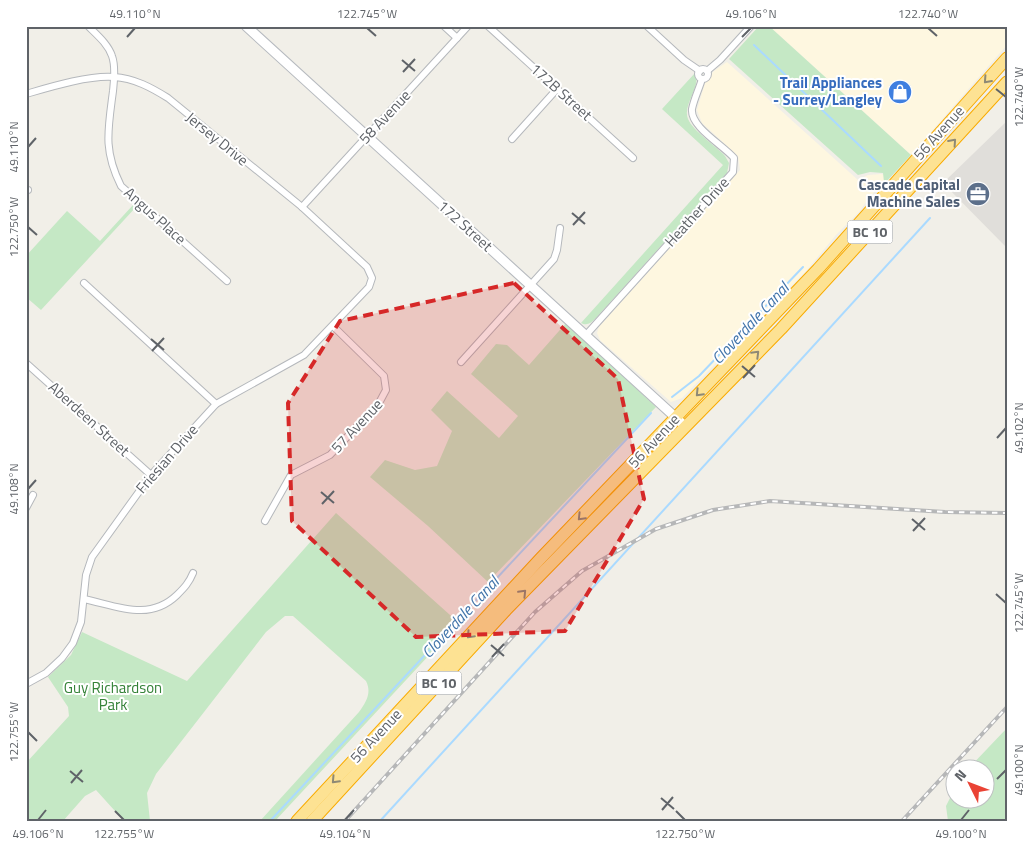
<svg xmlns="http://www.w3.org/2000/svg" width="1033" height="847" viewBox="0 0 1033 847" font-family="'Titillium Web',sans-serif">
<style>
.commercial{fill:#fef7e0}
.industrial{fill:#e0deda}
.green{fill:#c5e8c5}
.lines{fill:none;stroke-linecap:round;stroke-linejoin:round}
.stream{stroke:#aadaff;stroke-width:2}
.street-casing{stroke:#b5b8bc;stroke-width:8}
.secondary-casing{stroke:#b6babf;stroke-width:11}
.highway-casing{stroke:#f9ab00;stroke-width:13}
.street{stroke:#fff;stroke-width:6}
.secondary{stroke:#fff;stroke-width:9}
.highway{stroke:#fde293;stroke-width:11}
.rail-casing{stroke:#b6b7b8;stroke-width:4}
.rail{stroke:#fff;stroke-width:2;stroke-dasharray:5.5;stroke-linecap:butt}
.oneway{stroke:#8e8975}
.marked{fill:#d62828;fill-opacity:0.2;stroke:#d62828;stroke-width:4;stroke-dasharray:10 6;stroke-linejoin:round}
.ticks{fill:none;stroke:#5f6368;stroke-width:2}
.labels{text-anchor:middle;stroke-width:4;stroke-linejoin:round;paint-order:stroke}
.shield{fill:#fff;stroke:#8f9295;stroke-width:1}
.shield-label{font-size:14px;font-weight:bold;fill:#5f6368}
.shop-label{font-size:15px;font-weight:bold;fill:#366cbe;stroke:#fff;text-anchor:end}
.street-label{font-size:15px;fill:#5f6368;stroke:#fff}
.service-label{font-size:15px;font-weight:bold;fill:#4e5e75;stroke:#fff;text-anchor:end}
.park-label{font-size:15px;fill:#348238;stroke:#fff}
.water-label{font-size:16px;font-style:italic;fill:#4174aa;stroke:#fff}
.neatline{fill:none;stroke:#5f6368;stroke-width:2}
.ticks-label{font-size:12px;text-anchor:middle;fill:#5f6368}
</style>
<rect width="100%" height="100%" fill="#f1efe8"/>
<g class="commercial">
<path d="M 769,26 L 1007,26 L 1007,45 L 911,155 Z"/>
<path d="M 727,62 L 858,180 L 868,175 L 881,174 L 885,175 L 885,180 L 868,199 L 860,211 L 836,235 L 806,271 L 682,398 L 671,402 L 600,340 L 597,333 L 599,327 L 740,170 L 738,156 L 702,123 L 697,110 L 705,83 L 714,71 Z"/>
</g>
<path class="industrial" d="M 1007,121 L 1007,248 L 943,183 Z"/>
<g class="green">
<path d="M 759,26 L 769,26 L 911,155 L 886,182 L 884,182 L 883,173 L 870,172 L 858,175 L 729,59 Z"/>
<path d="M 695,73 C 702,87 682,104 688,119 C 693,131 716,146 725,156 L 729,163 L 727,173 L 595,319 C 591,323 587,326 581,323 L 723,165 L 662,109 Z"/>
<path d="M 133,205 L 136,207 L 41,310 L 26,297 L 26,256 L 67,211 L 100,241 Z"/>
<path d="M 566,323 L 656,407 L 488,582 L 428,526 L 370,477 L 385,460 L 415,470 L 437,466 L 452,431 L 431,410 L 447,391 L 499,438 L 518,416 L 471,374 L 496,344 L 507,345 L 529,365 Z"/>
<path d="M 336,513 L 459,623 L 275,821 L 260,821 L 359,712 C 366,702 372,693 366,681 L 293,616 L 285,616 L 266,632 L 156,774 L 147,793 L 150,821 L 124,821 L 96,790 L 85,796 L 63,821 L 26,821 L 26,763 L 69,716 L 68,707 L 48,677 L 71,655 L 82,632 L 187,681 Z"/>
<path d="M 1007,728 L 1007,821 L 948,821 L 946,806 L 955,788 L 956,800 L 986,800 L 986,770 L 968,769 Z"/>
</g>
<g class="lines">
<g class="stream">
<path d="M 754,45 L 881,166"/>
<path d="M 672,397 L 699,376 L 803,267"/>
<path d="M 270,821 L 651,413"/>
<path d="M 380,821 L 930,218"/>
</g>
<g class="street-casing">
<g id="street">
<path d="M 88,26 C 97,35 108,44 112,56 C 116,67 114,81 113,91 C 108,130 103,150 121,186 L 227,281"/>
<path d="M 444,26 L 457,38"/>
<path d="M 488,26 L 633,158"/>
<path d="M 647,26 L 684,60 L 700,71"/>
<circle cx="703" cy="74" r="5"/>
<path d="M 707,71 L 720,60 L 751,26"/>
<path d="M 26,94 C 50,87 89,75 114,77 C 134,78 152,88 168,98 L 302,207 L 367,267 L 372,278 L 369,287 L 304,355 L 216,404 L 151,475 L 92,557 L 86,575 L 81,622 L 73,643 L 62,658 L 46,673 L 26,684"/>
<path d="M 512,139 L 557,89"/>
<path d="M 26,190 L 28,190"/>
<path d="M 302,207 L 468,26"/>
<path d="M 84,283 L 216,404"/>
<path d="M 586,335 L 733,172 L 734,158 C 723,145 690,127 692,109 C 694,99 699,89 702,79"/>
<path d="M 461,362 L 554,259 L 557,250 L 560,228"/>
<path d="M 26,363 L 151,475"/>
<path d="M 26,508 L 33,495"/>
<path d="M 265,521 L 291,475 L 330,455 L 379,403 L 386,390 L 384,376 L 333,326"/>
<path d="M 84,599 C 117,606 149,622 177,595 C 184,588 189,583 193,573"/>
</g>
</g>
<g class="secondary-casing">
<path id="secondary" d="M 246,26 L 685,426"/>
</g>
<g class="highway-casing">
<g id="highway">
<path d="M 297,821 L 541,558 L 818,269 L 1007,58"/>
<path d="M 312,821 L 506,610 L 781,329 L 1007,82"/>
</g>
</g>
<use href="#street" class="street"/>
<use href="#secondary" class="secondary"/>
<use href="#highway" class="highway"/>
<g class="rail-casing">
<g id="rail">
<path d="M 345,821 L 535,612 L 582,571 L 656,529 L 713,510 L 770,501 L 945,512 L 1007,513"/>
<path d="M 902,821 L 1007,707"/>
</g>
</g>
<use href="#rail" class="rail"/>
</g>
<defs><path id="oneway-chevron" d="M-2-3.5L2.5 0L-2 3.5" fill="none" stroke-width="1.6" stroke-linecap="round" stroke-linejoin="round" transform="scale(1.25)"/></defs>
<g class="oneway">
<use href="#oneway-chevron" transform="translate(987 80) rotate(132)"/>
<use href="#oneway-chevron" transform="translate(953 142) rotate(-48)"/>
<use href="#oneway-chevron" transform="translate(756 354) rotate(-45)"/>
<use href="#oneway-chevron" transform="translate(699 393) rotate(134)"/>
<use href="#oneway-chevron" transform="translate(581 517) rotate(134)"/>
<use href="#oneway-chevron" transform="translate(523 593) rotate(-46)"/>
<use href="#oneway-chevron" transform="translate(470 635) rotate(133)"/>
<use href="#oneway-chevron" transform="translate(335 780) rotate(133)"/>
</g>
<path class="marked" d="M 514,283 L 618,379 L 644,499 L 565,631 L 416,637 L 292,521 L 288,403 L 340,321 Z"/>
<path class="ticks" d="M 367,28 L 376,36M 928,28 L 937,36M 127,37 L 135,28M 742,37 L 751,28M 402,60 L 415,71M 403,72 L 415,59M 996,89 L 1006,97M 28,147 L 36,138M 572,213 L 585,224M 573,225 L 585,212M 28,227 L 37,235M 151,339 L 164,350M 152,351 L 164,338M 742,366 L 755,377M 743,378 L 755,365M 997,438 L 1006,428M 28,489 L 36,480M 321,492 L 334,503M 322,504 L 334,491M 912,519 L 925,530M 913,531 L 925,518M 996,594 L 1006,603M 491,645 L 504,656M 492,657 L 504,644M 28,732 L 37,741M 70,771 L 83,782M 997,779 L 1006,770M 71,783 L 82,770M 661,798 L 674,809M 662,810 L 673,797M 115,811 L 124,820M 676,811 L 685,820M 38,820 L 46,810M 345,820 L 354,810M 961,820 L 969,810"/>
<defs>
<g id="shop-disc" transform="scale(1.25)"><circle r="9.5" fill="#3f7fe0" stroke="#fff"/><path d="M-5-2.5h2.3a2.7 3.5 0 0 1 5.4 0H5L5.5 6h-11ZM-1.5-2.5h3a1.5 2.3 0 0 0-3 0Z" fill="#fff"/></g>
<g id="office-disc" transform="scale(1.25)"><circle r="9.5" fill="#5c6f8a" stroke="#fff"/><path d="M-6-3h4V-5.5h4V-3h4V5H-6ZM-1-4.5V-3h2v-1.5ZM-6 0V1H6V0Z" fill="#fff"/></g>
</defs>
<g fill-rule="evenodd">
<use href="#shop-disc" x="900" y="92"/>
<use href="#office-disc" x="978" y="194"/>
</g>
<g class="labels">
<g class="shield">
<rect x="847.5" y="220.5" width="45" height="23" rx="4"/>
<rect x="416.5" y="671.5" width="45" height="23" rx="4"/>
</g>
<g class="shield-label">
<text x="870" y="237">BC 10</text>
<text x="439" y="688">BC 10</text>
</g>
<g class="shop-label">
<text x="882" y="88">Trail Appliances<tspan x="882" dy="17">- Surrey/Langley</tspan></text>
</g>
<g class="street-label">
<text transform="translate(561 92) rotate(42)" y="5">172B Street</text>
<text transform="translate(385 117) rotate(-47)" y="5">58 Avenue</text>
<text transform="translate(939 133) rotate(-48)" y="5">56 Avenue</text>
<text transform="translate(217 139) rotate(39)" y="5">Jersey Drive</text>
<text transform="translate(697 212) rotate(-48)" y="5">Heather Drive</text>
<text transform="translate(155 216) rotate(42)" y="5">Angus Place</text>
<text transform="translate(465 226) rotate(42)" y="5">172 Street</text>
<text transform="translate(89 419) rotate(42)" y="5">Aberdeen Street</text>
<text transform="translate(357 426) rotate(-47)" y="5">57 Avenue</text>
<text transform="translate(654 441) rotate(-47)" y="5">56 Avenue</text>
<text transform="translate(167 459) rotate(-49)" y="5">Friesian Drive</text>
<text transform="translate(376 736) rotate(-47)" y="5">56 Avenue</text>
</g>
<g class="service-label">
<text x="960" y="190">Cascade Capital<tspan x="960" dy="17">Machine Sales</tspan></text>
</g>
<g class="park-label">
<text x="113" y="693">Guy Richardson<tspan x="113" dy="17">Park</tspan></text>
</g>
<g class="water-label">
<text transform="translate(750 323) rotate(-47)" y="6">Cloverdale Canal</text>
<text transform="translate(460 617) rotate(-47)" y="6">Cloverdale Canal</text>
</g>
</g>
<rect width="1033" height="847" fill="none" stroke="#ffffff" stroke-width="55"/>
<g transform="translate(970 784) rotate(312)"><circle r="24" fill="#ffffff" stroke="#bfc1c3"/>
<path d="M0-4L9 19L0 12L-9 19Z" fill="#ea4335"/>
<text y="-8" font-size="14" font-weight="bold" text-anchor="middle" fill="#5f6368">N</text>
</g>
<rect x="28" y="28" width="978" height="792" class="neatline"/>
<g class="ticks-label">
<text x="135" y="18">49.110°N</text>
<text x="367" y="18">122.745°W</text>
<text x="751" y="18">49.106°N</text>
<text x="928" y="18">122.740°W</text>
<text transform="translate(1019 97) rotate(-90)" y="4">122.740°W</text>
<text transform="translate(14 147) rotate(-90)" y="4">49.110°N</text>
<text transform="translate(14 227) rotate(-90)" y="4">122.750°W</text>
<text transform="translate(1019 428) rotate(-90)" y="4">49.102°N</text>
<text transform="translate(14 489) rotate(-90)" y="4">49.108°N</text>
<text transform="translate(1019 603) rotate(-90)" y="4">122.745°W</text>
<text transform="translate(14 732) rotate(-90)" y="4">122.755°W</text>
<text transform="translate(1019 770) rotate(-90)" y="4">49.100°N</text>
<text x="38" y="838">49.106°N</text>
<text x="124" y="838">122.755°W</text>
<text x="345" y="838">49.104°N</text>
<text x="685" y="838">122.750°W</text>
<text x="961" y="838">49.100°N</text>
</g>
</svg>
